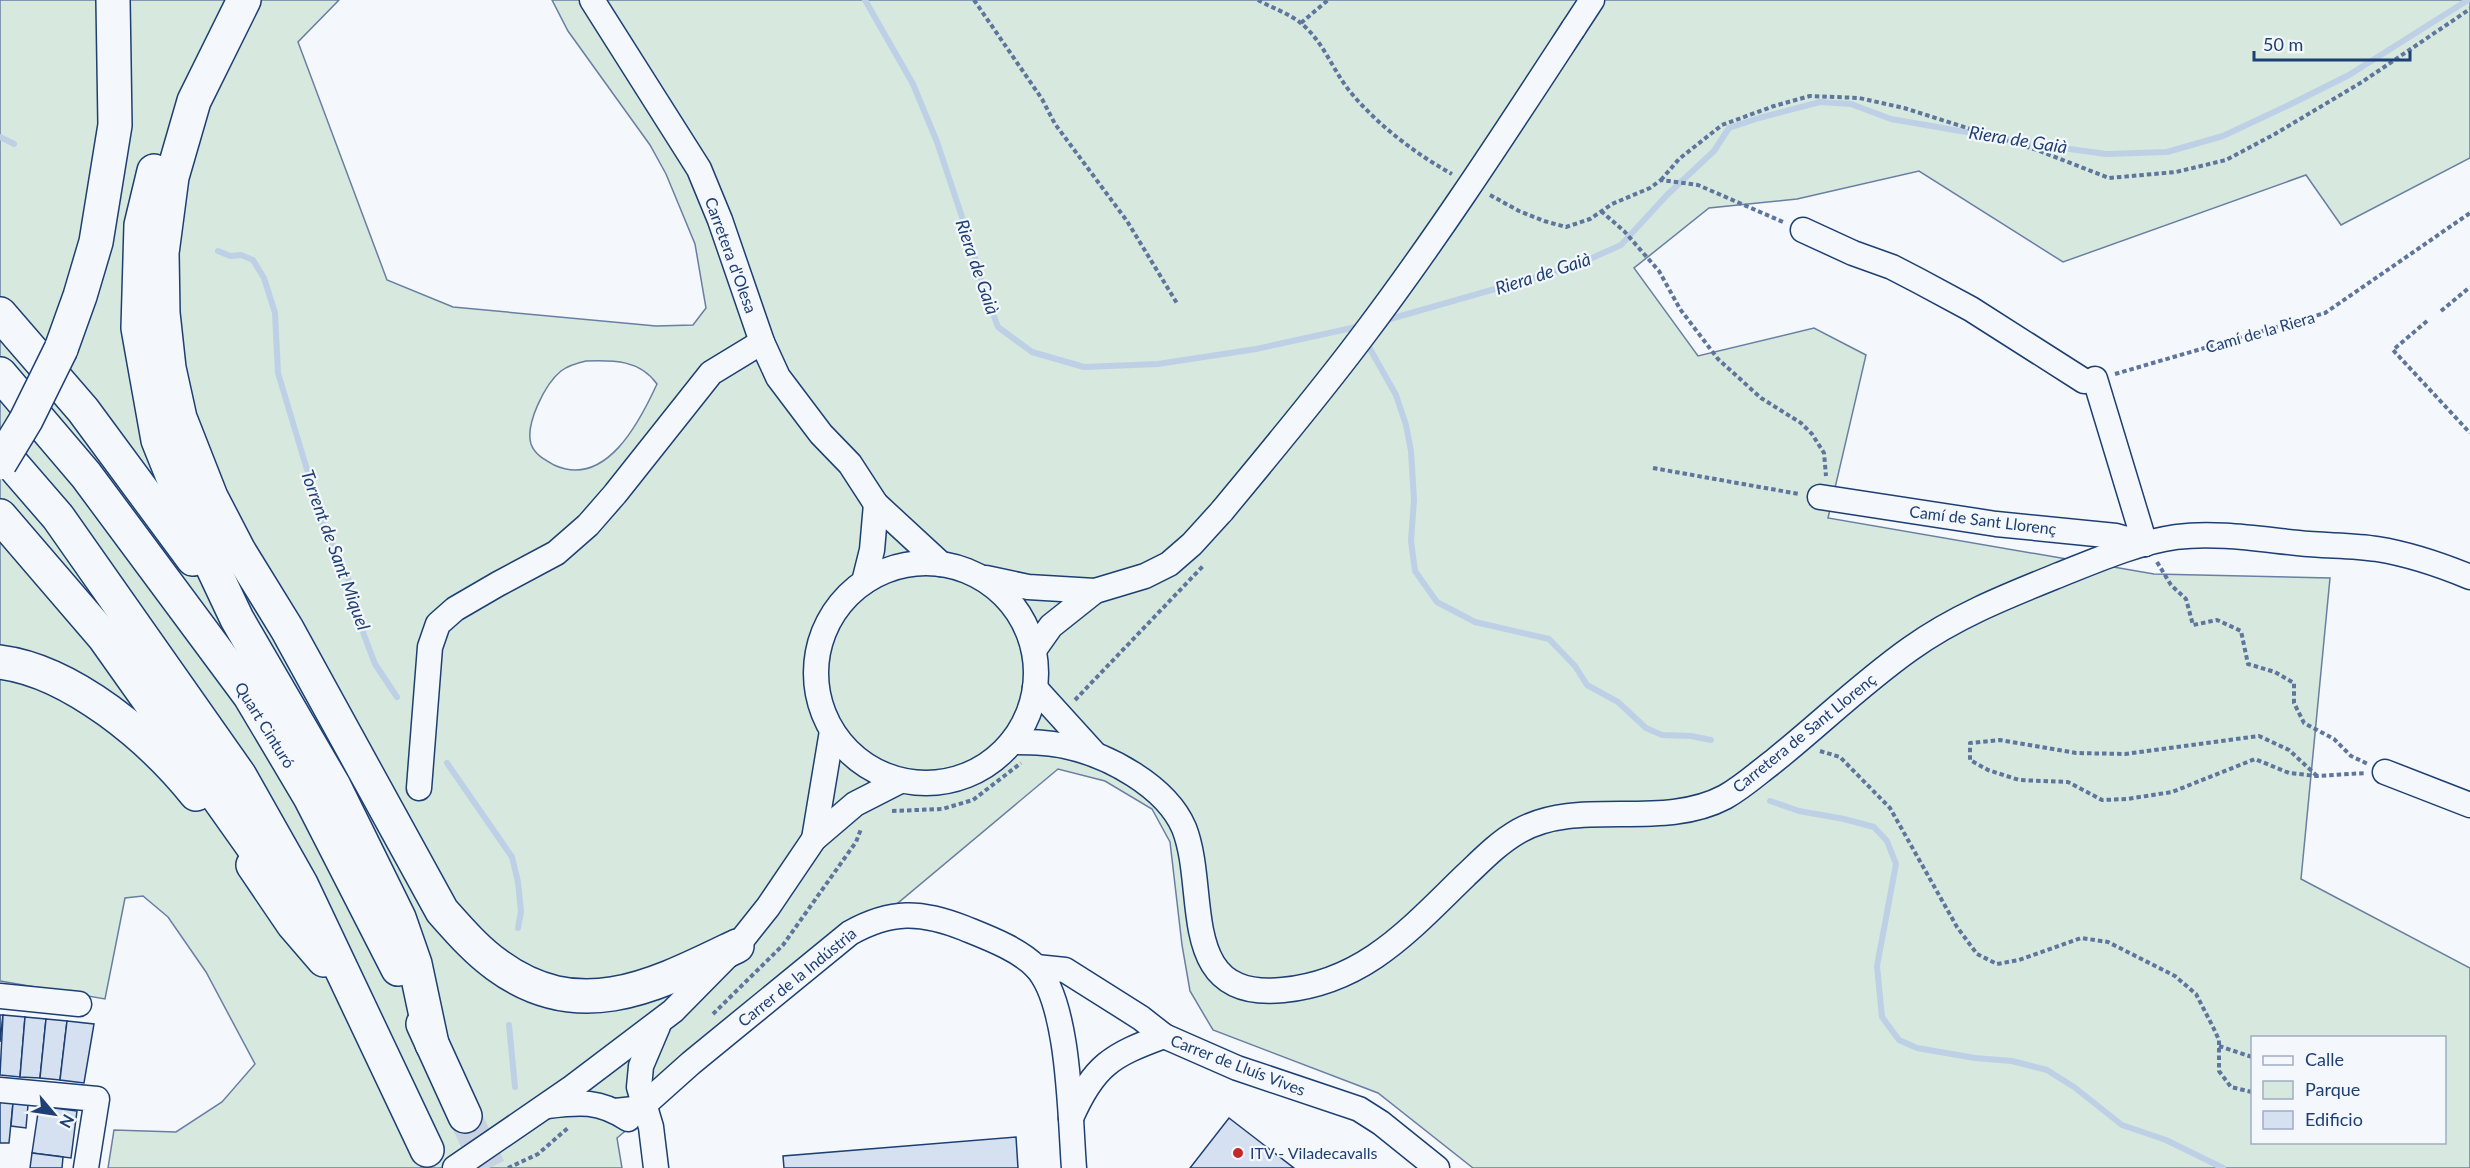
<svg xmlns="http://www.w3.org/2000/svg" width="2470" height="1168" viewBox="0 0 2470 1168" font-family="Lato,sans-serif">
<style>
.green{fill:#d7e8df;stroke:#687fa3;stroke-width:1.5;fill-rule:evenodd}
.lines{fill:none;stroke-linecap:round;stroke-linejoin:round}
.stream{stroke:#bed0e5;stroke-width:6}
.building{fill:#d5e0f0;stroke:#1d3f73;stroke-width:1.5}
.highway-tunnel{stroke:#c9d2e0;stroke-width:33;stroke-dasharray:33 16;stroke-linecap:butt}
.minor-casing{stroke:#1d3f73;stroke-width:27}
.highway-casing{stroke:#1d3f73;stroke-width:36}
.path{stroke:#5e769c;stroke-width:4;stroke-dasharray:4.5 3;stroke-linecap:butt}
.minor{stroke:#f4f7fb;stroke-width:24}
.highway{stroke:#f4f7fb;stroke-width:33}
.minor-bridge-casing{stroke:#1d3f73;stroke-width:27;stroke-linecap:butt}
.highway-bridge-casing{stroke:#1d3f73;stroke-width:36;stroke-linecap:butt}
.minor-bridge{stroke:#f4f7fb;stroke-width:24}
.highway-bridge{stroke:#f4f7fb;stroke-width:33}
.poi-dot{fill:#c62828;stroke:#f4f7fb;stroke-width:2}
.labels{text-anchor:middle;stroke-width:4.5;stroke-linejoin:round;paint-order:stroke}
.street-label{font-size:16px;fill:#1d3f73;stroke:#f4f7fb}
.poi-label{font-size:16px;fill:#1d3f73;stroke:#f4f7fb;text-anchor:start}
.water-label{font-size:18px;font-style:italic;fill:#1d3f73;stroke:#f4f7fb}
</style>
<rect width="100%" height="100%" fill="#f4f7fb"/>
<path class="green" d="M 0,0 L 339,0 L 298,42 L 387,280 L 453,307 L 656,326 L 693,325 L 706,308 L 695,244 L 666,174 L 650,145 L 568,31 L 552,0 L 2470,0 L 2470,158 L 2341,225 L 2306,175 L 2063,262 L 1919,171 L 1797,199 L 1709,208 L 1634,268 L 1698,356 L 1814,328 L 1866,355 L 1828,518 L 2154,574 L 2330,578 L 2301,879 L 2470,968 L 2470,1168 L 1473,1168 L 1378,1093 L 1213,1030 L 1190,991 L 1182,945 L 1170,842 L 1152,809 L 1105,781 L 1058,769 L 617,1138 L 622,1168 L 108,1168 L 114,1130 L 176,1132 L 222,1102 L 255,1064 L 206,972 L 168,917 L 143,896 L 125,898 L 105,999 L 0,981 ZM 586,361 C 614,360 640,360 657,384 C 640,421 606,489 554,465 C 545,460 535,455 531,444 C 525,424 545,384 561,371 C 569,365 577,363 586,361 ZM 2252,1038 L 2444,1038 L 2444,1142 L 2252,1142 Z"/>
<g class="lines">
<g class="stream">
<path d="M 865,0 L 913,84 L 937,142 L 970,241 L 985,292 L 998,327 L 1032,352 L 1084,367 L 1158,364 L 1256,349 L 1361,326"/>
<path d="M 0,137 L 14,144"/>
<path d="M 218,251 L 230,256 L 241,255 L 253,260 L 264,278 L 275,313 L 278,373 L 311,483 L 317,512 L 350,583 L 364,635 L 375,664 L 397,697"/>
<path d="M 1383,321 L 1572,267 L 1621,245 L 1667,195 L 1714,151 L 1729,128 L 1759,118 L 1820,102 L 1851,104 L 1891,119 L 2041,145 L 2106,154 L 2167,152 L 2223,136 L 2289,105 L 2349,75 L 2468,0"/>
<path d="M 1365,340 L 1396,395 L 1406,425 L 1411,451 L 1414,500 L 1411,541 L 1415,571 L 1437,602 L 1475,622 L 1549,639 L 1575,666 L 1587,685 L 1618,702 L 1646,728 L 1662,735 L 1691,736 L 1711,740"/>
<path d="M 447,763 L 512,857 L 518,882 L 521,912 L 518,928"/>
<path d="M 1770,801 L 1799,811 L 1844,819 L 1874,827 L 1887,841 L 1896,864 L 1877,966 L 1882,1017 L 1899,1040 L 1917,1048 L 1975,1058 L 2012,1061 L 2047,1070 L 2074,1087 L 2122,1125 L 2166,1140 L 2223,1168"/>
<path d="M 509,1025 L 515,1087"/>
</g>
</g>
<g class="building">
<path d="M 0,1015 L 3,1015 L 0,1042 Z"/>
<path d="M 3,1015 L 25,1017 L 20,1077 L 0,1075 Z"/>
<path d="M 25,1017 L 46,1019 L 40,1078 L 20,1077 Z"/>
<path d="M 46,1019 L 67,1021 L 60,1080 L 40,1078 Z"/>
<path d="M 67,1021 L 94,1024 L 84,1083 L 60,1080 Z"/>
<path d="M 0,1102 L 13,1103 L 9,1143 L 0,1143 Z"/>
<path d="M 13,1103 L 28,1105 L 26,1128 L 11,1126 Z"/>
<path d="M 39,1106 L 77,1111 L 71,1158 L 32,1153 Z"/>
<path d="M 1229,1118 L 1294,1168 L 1190,1168 Z"/>
<path d="M 1016,1137 L 1018,1168 L 784,1168 L 783,1156 Z"/>
<path d="M 32,1153 L 63,1157 L 62,1168 L 30,1168 Z"/>
</g>
<g class="lines">
<path class="highway-tunnel" d="M 465,1116 L 489,1168"/>
<g class="minor-casing">
<g id="minor">
<path d="M 592,0 L 699,169 L 720,220 L 762,342 L 778,377 L 821,434 L 850,464 L 876,504 L 941,564"/>
<path d="M 1573,29 L 1592,0"/>
<path d="M 1803,230 L 1853,253 L 1892,267 L 1919,281 L 1971,309 L 2084,381"/>
<path d="M 2095,379 L 2145,544"/>
<path d="M 1820,497 L 1996,524 L 2116,536 L 2145,544"/>
<circle cx="926" cy="673" r="110"/>
<path d="M 986,578 L 1028,587 L 1095,591 L 1145,576 L 1169,564 L 1192,544 L 1222,511"/>
<path d="M 864,582 L 872,550 L 876,504"/>
<path d="M 1034,650 L 1051,626 L 1095,591"/>
<path d="M 1035,688 L 1094,753"/>
<path d="M 1012,742 C 1030,742 1047,742 1065,746 C 1108,755 1166,786 1184,828 C 1209,891 1175,1001 1283,990 C 1365,982 1410,929 1465,876 C 1482,860 1498,843 1519,831 C 1579,797 1661,831 1725,797 C 1743,787 1758,773 1774,761 C 1820,724 1862,683 1910,649 C 1956,616 2007,596 2059,575 C 2097,560 2135,543 2176,537 C 2216,532 2258,539 2298,543 C 2325,546 2352,545 2377,549 C 2408,554 2441,565 2470,577"/>
<path d="M 2385,772 L 2470,805"/>
<path d="M 419,788 L 430,647 L 438,624 L 455,609 L 498,584 L 556,553 L 588,525 L 615,494 L 711,373 L 762,342"/>
<path d="M 814,839 L 832,731"/>
<path d="M 1036,967 L 1065,970 L 1141,1018 L 1164,1036 L 1237,1068 L 1359,1109 L 1381,1123 L 1437,1168"/>
<path d="M 0,996 L 79,1004"/>
<path d="M 0,1090 L 97,1099 L 86,1168"/>
<path d="M 547,1106 C 580,1102 599,1100 628,1119"/>
<path d="M 615,1111 L 634,1109 L 644,1105 L 691,1063 L 850,933 C 891,910 921,911 964,928 C 986,937 1019,949 1036,967 C 1070,1003 1070,1119 1074,1168"/>
<path d="M 1071,1118 C 1094,1065 1112,1055 1164,1036"/>
<path d="M 455,1168 L 570,1089 L 673,1011 L 737,946 L 768,907 L 814,839 L 855,804 L 900,781"/>
<path d="M 656,1168 L 651,1127 L 639,1087 L 640,1077 L 641,1066 L 658,1026"/>
</g>
</g>
<g class="highway-casing">
<g id="highway">
<path d="M 244,0 L 194,101 L 172,177 L 162,253 L 163,313 L 169,368 L 180,418 L 211,497 L 239,551 L 287,629 L 442,911 C 459,930 476,950 497,965 C 580,1026 656,985 737,946"/>
<path d="M 154,171 L 141,225 L 138,328 L 158,440 L 188,515 L 237,619 L 334,786 L 399,918 L 415,964 L 432,1044"/>
<path d="M 0,314 L 83,410 L 193,559"/>
<path d="M 61,349 L 80,296 L 96,242 L 115,125 L 113,0"/>
<path d="M 0,374 L 86,475 L 250,696 L 310,797 L 398,969"/>
<path d="M 0,450 L 58,517 L 240,776 L 301,884 L 427,1150"/>
<path d="M 0,516 L 104,637 L 275,878"/>
<path d="M 0,662 C 72,671 152,739 196,794"/>
<path d="M 253,865 L 293,924 L 324,960"/>
<path d="M 423,1024 L 465,1116"/>
</g>
</g>
<g class="path">
<path d="M 974,0 L 1042,99 L 1055,124 L 1127,221 L 1178,305"/>
<path d="M 1258,0 C 1272,8 1291,14 1303,25 C 1323,42 1332,68 1348,89 C 1375,123 1414,153 1452,174"/>
<path d="M 1301,23 L 1328,0"/>
<path d="M 1661,180 L 1679,159 L 1722,125 L 1774,106 L 1810,96 L 1859,98 L 1904,108 L 2037,150 L 2109,178 L 2176,172 L 2226,160 L 2275,134 L 2362,82 L 2470,9"/>
<path d="M 1490,195 L 1519,211 L 1544,221 L 1566,227 L 1590,219 L 1612,204 L 1650,188 L 1661,180 L 1698,185 L 1783,222"/>
<path d="M 1601,211 L 1624,231 L 1659,271 L 1680,309 L 1718,359 L 1761,398 L 1801,423 L 1812,434 L 1824,453 L 1826,476"/>
<path d="M 2441,311 L 2470,287"/>
<path d="M 2427,321 L 2393,350 L 2470,433"/>
<path d="M 2115,374 L 2325,313 L 2470,213"/>
<path d="M 1653,468 L 1799,494"/>
<path d="M 2157,562 L 2171,585 L 2186,599 L 2193,625 L 2217,620 L 2241,631 L 2248,664 L 2275,672 L 2294,683 L 2294,703 L 2304,723 L 2334,739 L 2351,756 L 2368,764"/>
<path d="M 1075,700 L 1203,566"/>
<path d="M 1820,751 L 1840,757 L 1890,808 L 1957,927 L 1977,954 L 1997,964 L 2019,960 L 2081,938 L 2108,942 L 2175,976 L 2196,994 L 2213,1027 L 2219,1040 L 2219,1071 L 2231,1087 L 2252,1092"/>
<path d="M 2317,776 L 2289,750 L 2259,736 L 2125,754 L 2076,753 L 2000,740 L 1970,743 L 1970,760 L 1988,770 L 2019,780 L 2068,782 L 2102,800 L 2127,799 L 2172,792 L 2255,759 L 2289,773 L 2317,776 L 2366,773"/>
<path d="M 892,811 L 942,809 L 973,800 L 1021,763"/>
<path d="M 713,1014 L 783,945 L 856,842 L 861,829"/>
<path d="M 2219,1046 L 2252,1057"/>
<path d="M 508,1168 L 538,1154 L 569,1127"/>
</g>
<use href="#minor" class="minor"/>
<use href="#highway" class="highway"/>
<g class="minor-bridge-casing">
<path id="minor-bridge" d="M 1222,511 C 1269,454 1317,397 1362,337 C 1437,238 1505,133 1573,29"/>
</g>
<g class="highway-bridge-casing">
<path id="highway-bridge" d="M 0,463 L 26,420 L 61,349"/>
</g>
<use href="#minor-bridge" class="minor-bridge"/>
<use href="#highway-bridge" class="highway-bridge"/>
</g>
<circle class="poi-dot" cx="1238" cy="1153" r="6"/>
<g class="labels">
<g class="street-label">
<text transform="translate(731 255) rotate(70)" y="6">Carretera d'Olesa</text>
<text transform="translate(2260 332) rotate(-16)" y="6">Camí de la Riera</text>
<text transform="translate(1983 520) rotate(7)" y="6">Camí de Sant Llorenç</text>
<text transform="translate(265 725) rotate(58)" y="6">Quart Cinturó</text>
<text transform="translate(1804 733) rotate(-39)" y="6">Carretera de Sant Llorenç</text>
<text transform="translate(797 977) rotate(-39)" y="6">Carrer de la Indústria</text>
<text transform="translate(1238 1065) rotate(21)" y="6">Carrer de Lluís Vives</text>
</g>
<g class="poi-label">
<text x="1250" y="1159">ITV - Viladecavalls</text>
</g>
<g class="water-label">
<text transform="translate(2018 140) rotate(9)" y="6">Riera de Gaià</text>
<text transform="translate(977 267) rotate(71)" y="6">Riera de Gaià</text>
<text transform="translate(1543 274) rotate(-18)" y="6">Riera de Gaià</text>
<text transform="translate(335 550) rotate(70)" y="6">Torrent de Sant Miquel</text>
</g>
</g>
<rect x="2251" y="1036" width="195" height="108" fill="#f4f7fb" stroke="#9eadc5" stroke-width="1.5"/>
<rect x="2263" y="1056" width="30" height="9" fill="#f4f7fb" stroke="#9eadc5" stroke-width="1.5"/>
<text x="2305" y="1066" font-size="18" fill="#1d3f73">Calle</text>
<rect x="2263" y="1081" width="30" height="18" fill="#d7e8df" stroke="#9eadc5" stroke-width="1.5"/>
<text x="2305" y="1096" font-size="18" fill="#1d3f73">Parque</text>
<rect x="2263" y="1111" width="30" height="18" fill="#d5e0f0" stroke="#9eadc5" stroke-width="1.5"/>
<text x="2305" y="1126" font-size="18" fill="#1d3f73">Edificio</text>
<g transform="translate(54 1114) rotate(119)" stroke="#f4f7fb" stroke-width="4.5" paint-order="stroke">
<path d="M0-4.5L10 22L0 15L-10 22Z" fill="#1d3f73"/>
<text y="-9" font-size="16" font-weight="bold" text-anchor="middle" fill="#1d3f73">N</text>
</g>
<path d="M2254 51v9h156v-9" fill="none" stroke="#1d3f73" stroke-width="3"/>
<text x="2263" y="51" font-size="18" fill="#1d3f73" stroke="#f4f7fb" stroke-width="4.5" paint-order="stroke">50 m</text>
</svg>
